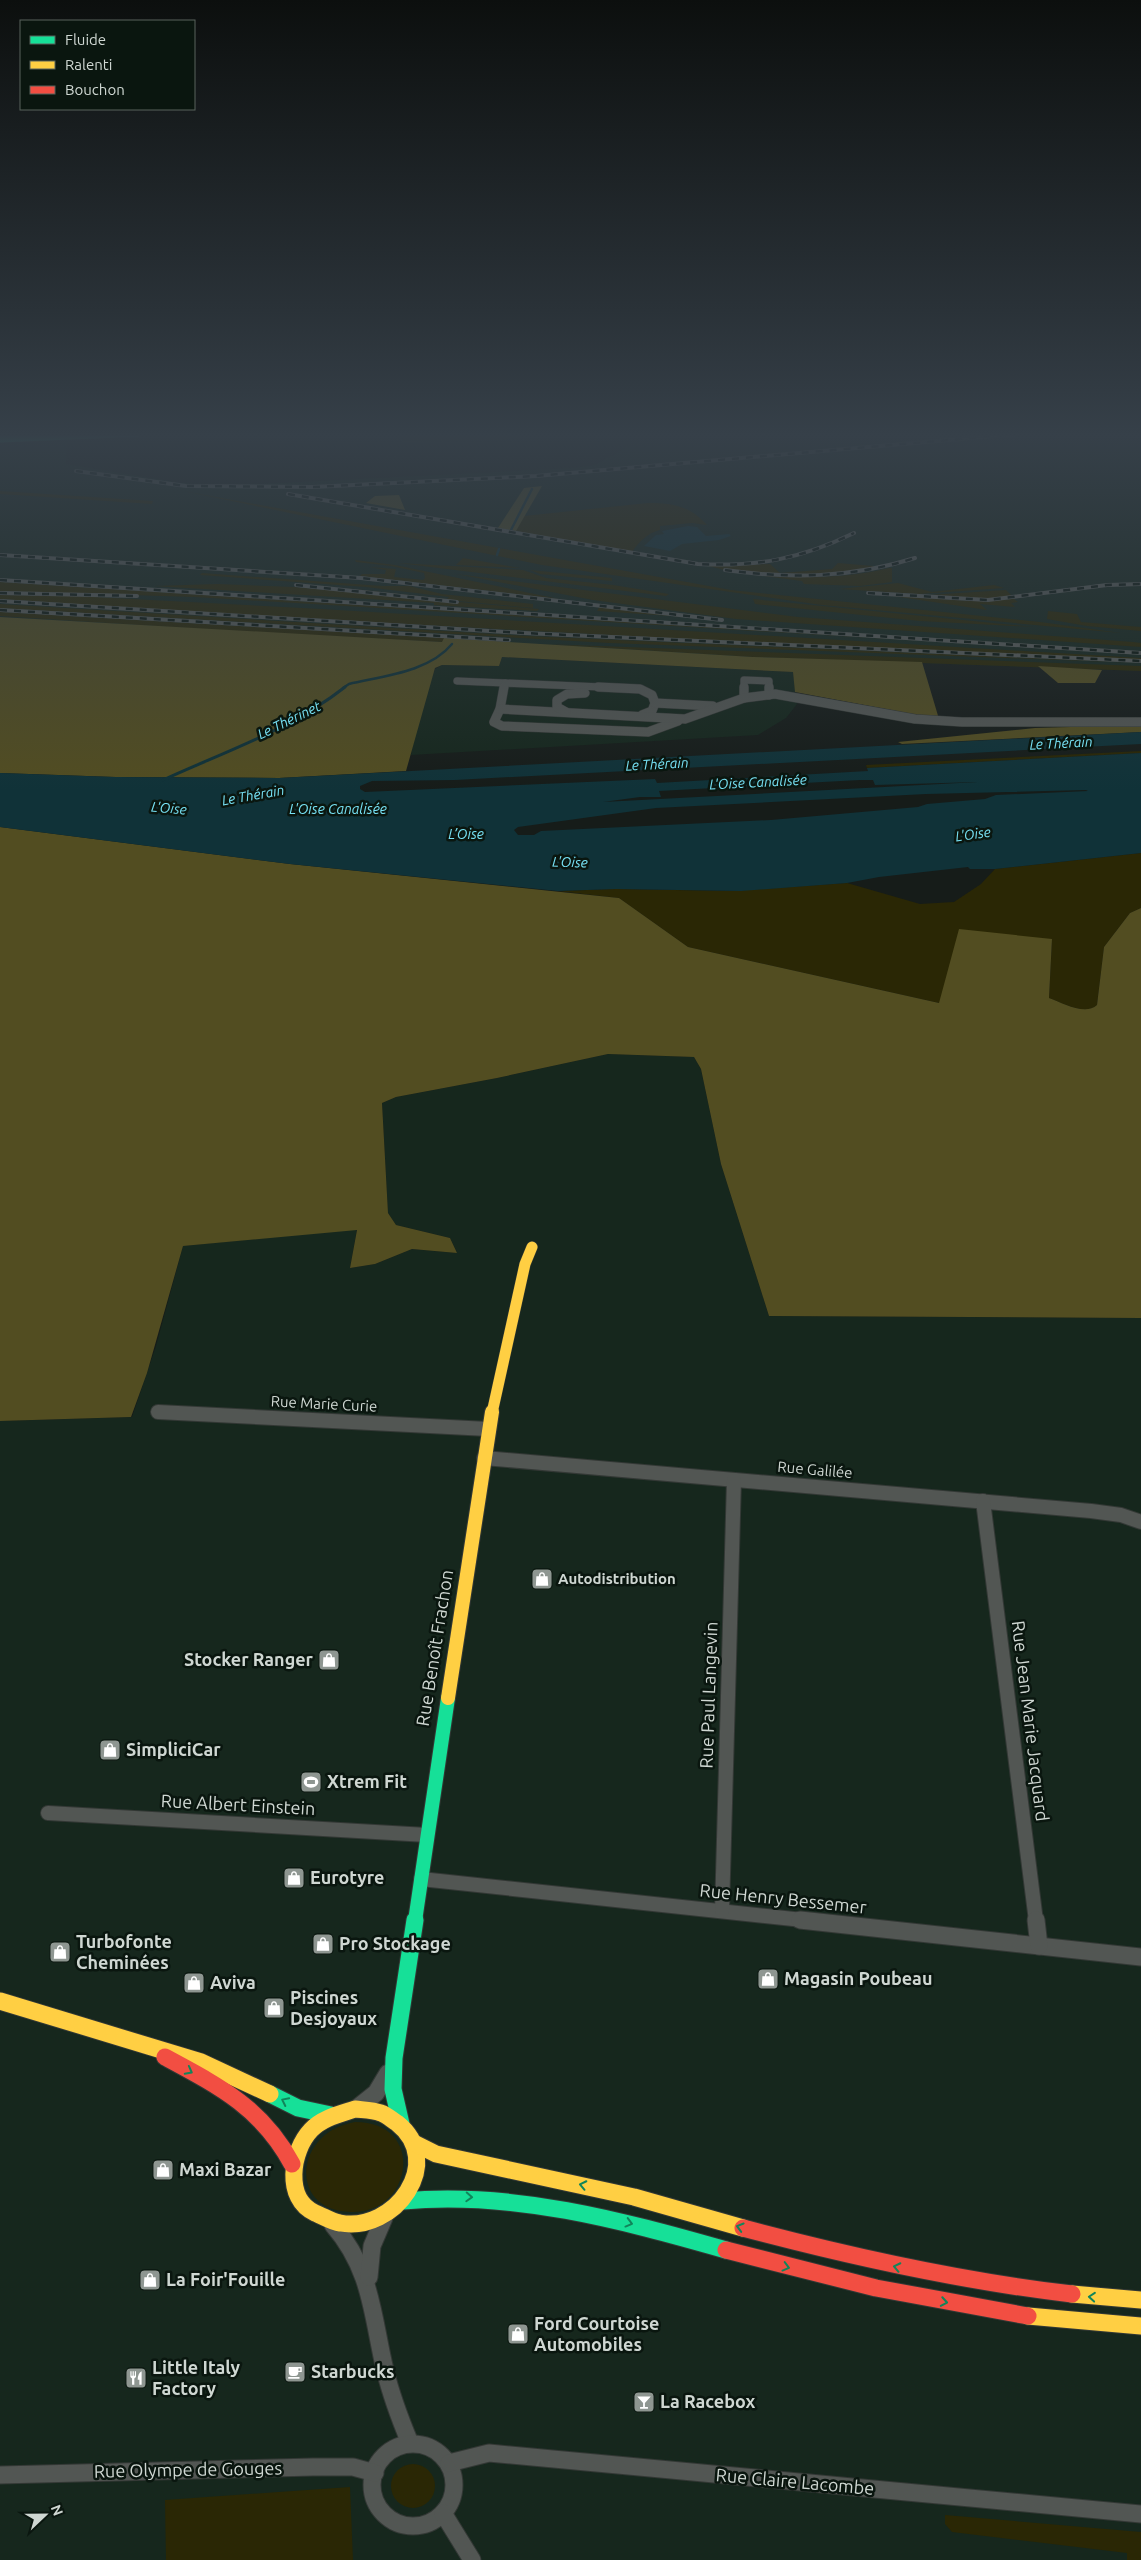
<svg xmlns="http://www.w3.org/2000/svg" width="1141" height="2560" viewBox="0 0 1141 2560" font-family="Ubuntu,sans-serif">
<style>
.built{fill:#16271d}
.green{fill:#2a2705}
.forest{fill:#524d21}
.water{fill:#103238;fill-rule:evenodd}
.lines{fill:none;stroke-linecap:round;stroke-linejoin:round}
.stream-far1{stroke:#103238;stroke-width:2.5}
.stream{stroke:#103238;stroke-width:3}
.street-far4-casing{stroke:#333835;stroke-width:8}
.street-far3-casing{stroke:#333835;stroke-width:10}
.street-far2-casing{stroke:#333835;stroke-width:12}
.street-far1-casing{stroke:#333835;stroke-width:16}
.street-casing{stroke:#333835;stroke-width:19}
.fast-far2-casing{stroke:#333835;stroke-width:8}
.fast-far1-casing{stroke:#333835;stroke-width:16}
.fast-casing{stroke:#333835;stroke-width:19}
.slow-far2-casing{stroke:#333835;stroke-width:12}
.slow-far1-casing{stroke:#333835;stroke-width:16}
.slow-casing{stroke:#333835;stroke-width:19}
.jam-casing{stroke:#333835;stroke-width:19}
.street-far4{stroke:#525653;stroke-width:7}
.street-far3{stroke:#525653;stroke-width:9}
.street-far2{stroke:#525653;stroke-width:11}
.street-far1{stroke:#525653;stroke-width:14}
.street{stroke:#525653;stroke-width:17}
.fast-far2{stroke:#16e098;stroke-width:7}
.fast-far1{stroke:#16e098;stroke-width:14}
.fast{stroke:#16e098;stroke-width:17}
.slow-far2{stroke:#ffcf43;stroke-width:11}
.slow-far1{stroke:#ffcf43;stroke-width:14}
.slow{stroke:#ffcf43;stroke-width:17}
.jam{stroke:#f24e42;stroke-width:17}
.rail-casing{stroke:#595d5a;stroke-width:4}
.rail{stroke:#0a160f;stroke-width:2.5;stroke-dasharray:7;stroke-linecap:butt}
.oneway{stroke:#11855a}
.labels{text-anchor:middle;stroke-width:5;stroke-linejoin:round;paint-order:stroke}
.far-water-label{font-size:14px;font-style:italic;fill:#77e2f5;stroke:#0a160f}
.street-label{font-size:15px;fill:#cfd7d2;stroke:#0a160f}
.poi-label{font-size:15px;font-weight:bold;fill:#cfd7d2;stroke:#0a160f;text-anchor:start}
.near-street-label{font-size:18px;fill:#cfd7d2;stroke:#0a160f}
.near-poi-label{font-size:18px;font-weight:bold;fill:#cfd7d2;stroke:#0a160f;text-anchor:start}
</style>
<rect width="100%" height="100%" fill="#161c19"/>
<g class="built">
<path d="M 625,433 L 1141,433 L 1141,671 L 753,657 L 262,633 L 0,617 L 0,442 L 67,439 L 66,464 L 182,483 L 219,486 L 572,468 L 595,465 L 631,445 Z"/>
<path d="M 502,657 L 793,672 L 797,704 L 786,718 L 758,735 L 411,755 L 415,728 L 435,669 L 442,665 L 499,666 Z"/>
<path d="M 608,1054 L 694,1057 L 701,1069 L 721,1164 L 769,1316 L 1141,1318 L 1141,2560 L 0,2560 L 0,1421 L 132,1417 L 156,1346 L 183,1246 L 357,1229 L 350,1268 L 375,1264 L 412,1249 L 457,1253 L 450,1238 L 396,1225 L 388,1213 L 382,1103 L 396,1097 L 497,1078 Z"/>
</g>
<g class="green">
<path d="M 393,433 L 518,433 L 520,439 L 404,442 Z"/>
<path d="M 0,491 L 153,501 L 152,504 L 0,494 Z"/>
<path d="M 183,491 L 731,590 L 1040,622 L 1121,633 L 822,605 L 542,565 Z"/>
<path d="M 648,503 C 673,503 690,506 707,525 L 692,523 L 660,526 L 660,530 C 647,533 639,542 632,552 L 516,531 L 524,516 Z"/>
<path d="M 463,558 L 520,568 L 456,565 Z"/>
<path d="M 355,560 L 395,565 L 559,599 L 360,576 L 362,574 L 385,574 L 386,570 L 369,567 L 396,569 L 394,577 L 423,580 L 425,578 L 424,573 L 391,566 L 356,562 Z"/>
<path d="M 398,563 L 523,570 L 546,578 L 613,585 L 669,594 L 666,596 Z"/>
<path d="M 838,563 L 885,567 C 831,578 761,581 708,566 L 770,564 L 780,573 L 832,569 Z"/>
<path d="M 889,568 L 892,568 L 892,582 L 860,586 L 804,584 L 802,581 L 756,575 C 801,578 846,579 889,568 Z"/>
<path d="M 530,570 L 612,578 L 612,581 L 540,574 Z"/>
<path d="M 202,573 L 383,586 L 409,586 L 442,594 L 533,604 L 533,608 L 425,598 L 335,587 L 447,599 L 449,597 L 366,587 L 200,575 Z"/>
<path d="M 456,574 L 798,617 L 1133,642 L 1141,643 L 1141,647 L 736,619 L 593,600 Z"/>
<path d="M 0,582 L 939,642 L 194,597 L 0,591 Z"/>
<path d="M 898,583 L 932,592 L 994,585 L 1004,588 L 919,594 L 839,589 Z"/>
<path d="M 217,584 L 294,587 L 539,609 L 537,611 L 434,605 L 434,603 L 154,586 Z"/>
<path d="M 1006,590 L 1013,597 L 972,599 L 914,596 Z"/>
<path d="M 0,595 L 75,596 L 321,609 L 1141,658 L 1141,660 C 760,644 380,624 0,599 Z"/>
<path d="M 886,595 L 970,601 L 1014,599 L 1018,602 L 1011,603 L 1015,607 L 980,604 L 987,610 Z"/>
<path d="M 753,599 L 1033,627 L 920,621 L 755,604 Z"/>
<path d="M 0,604 L 528,636 L 1141,663 L 609,643 L 0,608 Z"/>
<path d="M 600,606 L 702,618 L 597,611 Z"/>
<path d="M 1048,611 L 1077,614 L 1081,622 L 1141,627 L 1141,631 L 1087,626 L 1047,619 Z"/>
<path d="M 0,612 L 444,638 L 443,642 L 262,633 L 0,616 Z"/>
<path d="M 544,644 L 1141,666 L 1141,671 L 753,657 Z"/>
<path d="M 1141,751 L 1141,753 L 867,768 L 866,765 Z"/>
<path d="M 1141,853 L 1141,908 L 1130,913 L 1104,947 L 1097,1005 C 1085,1016 1063,1003 1049,998 L 1052,939 L 939,1003 L 688,947 L 619,898 L 558,891 L 616,889 L 733,891 L 847,883 L 920,904 L 954,902 L 981,884 L 995,869 Z"/>
<path d="M 355,2122 C 427,2122 413,2215 350,2212 C 288,2210 294,2132 355,2122 Z"/>
<circle cx="413" cy="2486" r="22"/>
<path d="M 350,2487 L 353,2560 L 166,2560 L 165,2500 Z"/>
<path d="M 945,2515 L 1141,2532 L 1141,2560 L 1127,2560 L 1127,2553 L 952,2532 L 945,2524 Z"/>
</g>
<g class="forest">
<path d="M 542,486 L 516,531 L 498,528 L 524,488 Z"/>
<path d="M 399,495 L 405,510 L 366,503 L 375,496 Z"/>
<path d="M 0,617 L 442,642 L 444,638 L 753,657 L 922,662 L 939,719 L 795,692 L 793,672 L 502,657 L 499,666 L 442,665 L 435,668 L 406,771 L 279,778 L 115,777 L 0,773 Z"/>
<path d="M 1038,666 L 1102,670 L 1095,683 L 1058,683 Z"/>
<path d="M 1141,725 L 1141,732 L 902,744 L 898,742 L 1035,728 Z"/>
<path d="M 0,827 L 290,864 L 619,898 L 688,947 L 939,1003 L 959,929 L 1052,939 L 1049,998 C 1063,1003 1085,1016 1097,1005 L 1104,947 L 1130,913 L 1141,908 L 1141,1318 L 769,1316 L 721,1164 L 701,1069 L 694,1057 L 608,1054 L 497,1078 L 396,1097 L 382,1103 L 388,1213 L 396,1225 L 450,1238 L 457,1253 L 412,1249 L 375,1264 L 350,1268 L 357,1230 L 183,1246 L 147,1373 L 131,1417 L 0,1421 Z"/>
</g>
<g class="water">
<path d="M 688,526 L 697,527 L 706,536 L 729,534 L 731,536 L 719,540 L 682,544 L 670,551 L 644,546 L 656,535 L 664,534 L 662,531 Z"/>
<path d="M 1141,732 L 1141,744 L 455,780 L 372,781 L 360,786 L 360,789 L 365,792 L 655,779 L 657,783 L 868,771 L 867,768 L 1141,753 L 1141,853 L 995,869 L 970,869 L 968,867 L 879,877 L 847,883 L 741,891 L 616,889 L 558,891 L 290,864 L 0,827 L 0,773 L 115,777 L 279,778 ZM 860,780 L 873,780 L 875,785 L 978,782 L 603,802 L 640,797 L 661,797 L 659,791 ZM 1086,790 L 1088,791 L 996,795 L 985,799 L 927,804 L 918,807 L 771,820 L 541,831 L 534,835 L 518,835 L 514,830 L 518,827 L 656,808 L 926,794 Z"/>
</g>
<g class="lines">
<g class="stream-far1">
<path d="M 511,530 L 532,489"/>
<path d="M 497,555 L 499,549"/>
<path d="M 343,688 L 349,684 C 383,676 429,672 452,644"/>
</g>
<path class="stream" d="M 163,780 C 224,752 292,729 345,687"/>
<g class="street-far4-casing">
<g id="street-far4">
<path d="M 457,681 L 505,683"/>
<path d="M 504,688 L 505,683 L 626,688"/>
<path d="M 744,688 L 744,680 L 769,681 L 769,688"/>
</g>
</g>
<g class="street-far3-casing">
<g id="street-far3">
<path d="M 504,687 L 500,709 L 494,722 L 502,726 L 648,732 L 678,721"/>
<path d="M 598,687 L 640,689 L 652,695 L 655,703 L 652,711 L 642,715"/>
<path d="M 744,687 L 744,698"/>
<path d="M 769,687 L 769,695"/>
<path d="M 655,703 L 713,706"/>
<path d="M 500,709 L 685,719 L 744,698 L 775,694 L 915,719 L 962,722 L 1141,722"/>
<path d="M 566,712 L 557,707 L 557,700 L 567,694 L 585,693"/>
</g>
</g>
<g class="street-far2-casing">
<path id="street-far2" d="M 158,1412 L 182,1413"/>
</g>
<g class="street-far1-casing">
<g id="street-far1">
<path d="M 158,1412 L 488,1429"/>
<path d="M 484,1458 L 1091,1511 L 1121,1515 L 1141,1522"/>
<path d="M 983,1501 L 1036,1921"/>
<path d="M 48,1813 L 427,1835"/>
<path d="M 421,1879 L 812,1921"/>
<path d="M 722,1911 L 734,1480"/>
</g>
</g>
<g class="street-casing">
<g id="street">
<path d="M 800,1920 L 1141,1957"/>
<path d="M 1036,1920 L 1039,1946"/>
<path d="M 356,2109 L 376,2093 L 388,2073"/>
<path d="M 333,2225 C 372,2270 372,2315 385,2370 C 391,2395 400,2419 410,2443"/>
<path d="M 369,2277 L 372,2246 L 384,2218"/>
<circle cx="413" cy="2485" r="41"/>
<path d="M 449,2463 L 489,2453 L 1141,2514"/>
<path d="M 0,2475 L 313,2467 L 353,2467 L 375,2473"/>
<path d="M 443,2513 L 472,2560"/>
</g>
</g>
<g class="fast-far2-casing">
<path id="fast-far2" d="M 0,439 L 138,433"/>
</g>
<g class="fast-far1-casing">
<path id="fast-far1" d="M 415,1921 L 448,1698"/>
</g>
<g class="fast-casing">
<g id="fast">
<path d="M 270,2094 L 298,2108 L 331,2115"/>
<path d="M 401,2124 L 393,2089 L 394,2058 L 415,1920"/>
<path d="M 403,2201 C 514,2191 620,2220 726,2250"/>
</g>
</g>
<g class="slow-far2-casing">
<path id="slow-far2" d="M 492,1413 L 525,1264 L 532,1247"/>
</g>
<g class="slow-far1-casing">
<path id="slow-far1" d="M 448,1698 L 492,1412"/>
</g>
<g class="slow-casing">
<g id="slow">
<path d="M 0,2001 L 201,2062 L 270,2094"/>
<path d="M 355,2109 C 364,2110 373,2110 381,2113 C 387,2115 392,2120 397,2123 C 446,2162 395,2233 340,2223 C 332,2222 323,2216 315,2213 C 284,2199 291,2151 311,2130 C 322,2118 340,2114 355,2109 Z"/>
<path d="M 414,2143 L 436,2154 L 634,2197 L 743,2228"/>
<path d="M 1072,2294 L 1141,2300"/>
<path d="M 1028,2316 L 1141,2326"/>
</g>
</g>
<g class="jam-casing">
<g id="jam">
<path d="M 165,2057 C 219,2086 262,2108 292,2164"/>
<path d="M 743,2228 C 852,2257 960,2281 1072,2294"/>
<path d="M 726,2250 L 876,2288 L 1028,2316"/>
</g>
</g>
<use href="#street-far4" class="street-far4"/>
<use href="#street-far3" class="street-far3"/>
<use href="#street-far2" class="street-far2"/>
<use href="#street-far1" class="street-far1"/>
<use href="#street" class="street"/>
<use href="#fast-far2" class="fast-far2"/>
<use href="#fast-far1" class="fast-far1"/>
<use href="#fast" class="fast"/>
<use href="#slow-far2" class="slow-far2"/>
<use href="#slow-far1" class="slow-far1"/>
<use href="#slow" class="slow"/>
<use href="#jam" class="jam"/>
<g class="rail-casing">
<g id="rail">
<path d="M 76,471 L 186,486 L 313,487 L 536,476 L 1029,433"/>
<path d="M 288,494 L 698,564 C 757,567 801,559 854,533"/>
<path d="M 0,555 L 361,578 L 722,620"/>
<path d="M 725,570 C 790,579 852,578 915,558"/>
<path d="M 0,580 L 1141,653"/>
<path d="M 296,585 L 457,602"/>
<path d="M 0,593 L 137,596"/>
<path d="M 868,593 L 988,600 L 1107,585 L 1141,584"/>
<path d="M 0,601 L 524,633 L 1141,661"/>
<path d="M 0,610 L 509,640"/>
</g>
</g>
<use href="#rail" class="rail"/>
</g>
<defs><path id="oneway-chevron" d="M-2-3.5L2.5 0L-2 3.5" fill="none" stroke-width="1.6" stroke-linecap="round" stroke-linejoin="round" transform="scale(1.25)"/></defs>
<g class="oneway">
<use href="#oneway-chevron" transform="translate(189 2071) rotate(28)"/>
<use href="#oneway-chevron" transform="translate(285 2101) rotate(-154)"/>
<use href="#oneway-chevron" transform="translate(583 2185) rotate(-168)"/>
<use href="#oneway-chevron" transform="translate(469 2197) rotate(3)"/>
<use href="#oneway-chevron" transform="translate(629 2223) rotate(15)"/>
<use href="#oneway-chevron" transform="translate(740 2227) rotate(-164)"/>
<use href="#oneway-chevron" transform="translate(786 2267) rotate(15)"/>
<use href="#oneway-chevron" transform="translate(897 2267) rotate(-168)"/>
<use href="#oneway-chevron" transform="translate(1092 2297) rotate(-175)"/>
<use href="#oneway-chevron" transform="translate(944 2302) rotate(10)"/>
</g>
<linearGradient id="sky" x2="0" y2="1"><stop stop-color="#0c0f0e"/><stop offset="0.55" stop-color="#364049"/><stop offset="1" stop-color="#364049" stop-opacity="0"/></linearGradient>
<rect width="1141" height="791" fill="url(#sky)"/>
<defs>
<g id="shop-square" transform="scale(1.125)"><rect x="-9" y="-9" width="18" height="18" rx="4" fill="#8e9691" stroke="#0a160f"/><path d="M-5-2.5h2.3a2.7 3.5 0 0 1 5.4 0H5L5.5 6h-11ZM-1.5-2.5h3a1.5 2.3 0 0 0-3 0Z" fill="#fff"/></g>
<g id="stadium-square" transform="scale(1.125)"><rect x="-9" y="-9" width="18" height="18" rx="4" fill="#8e9691" stroke="#0a160f"/><path d="M0-5a6.5 5 0 1 0 0 10a6.5 5 0 1 0 0-10ZM-3.5-1.8h7v3.6h-7Z" fill="#fff"/></g>
<g id="cafe-square" transform="scale(1.125)"><rect x="-9" y="-9" width="18" height="18" rx="4" fill="#8e9691" stroke="#0a160f"/><path d="M-5.5-4.5H6V0H3Q3 3.5 0 3.5H-2.5Q-5.5 3.5-5.5 0ZM3-3.2v2h1.7v-2ZM-6 4.5H4V6H-6Z" fill="#fff"/></g>
<g id="restaurant-square" transform="scale(1.125)"><rect x="-9" y="-9" width="18" height="18" rx="4" fill="#8e9691" stroke="#0a160f"/><path d="M-5-6h1v4h1v-4h1v4h1v-4h1v5L-1.5 .5V6h-2V.5L-5-1ZM5-6V6H3V1.5H1.5Q1.5-4 5-6Z" fill="#fff"/></g>
<g id="bar-square" transform="scale(1.125)"><rect x="-9" y="-9" width="18" height="18" rx="4" fill="#8e9691" stroke="#0a160f"/><path d="M-6-5H6L.8 .8V4.5H3.5V6h-7V4.5H-.8V.8Z" fill="#fff"/></g>
</defs>
<g fill-rule="evenodd">
<use href="#shop-square" x="542" y="1579"/>
<use href="#shop-square" x="329" y="1660"/>
<use href="#shop-square" x="110" y="1750"/>
<use href="#stadium-square" x="311" y="1782"/>
<use href="#shop-square" x="294" y="1878"/>
<use href="#shop-square" x="323" y="1944"/>
<use href="#shop-square" x="60" y="1952"/>
<use href="#shop-square" x="768" y="1979"/>
<use href="#shop-square" x="194" y="1983"/>
<use href="#shop-square" x="274" y="2008"/>
<use href="#shop-square" x="163" y="2170"/>
<use href="#shop-square" x="150" y="2280"/>
<use href="#shop-square" x="518" y="2334"/>
<use href="#cafe-square" x="295" y="2372"/>
<use href="#restaurant-square" x="136" y="2378"/>
<use href="#bar-square" x="644" y="2402"/>
</g>
<g class="labels">
<g class="far-water-label">
<text transform="translate(289 720) rotate(-26)" y="5">Le Thérinet</text>
<text transform="translate(1061 743) rotate(-3)" y="5">Le Thérain</text>
<text transform="translate(657 764) rotate(-3)" y="5">Le Thérain</text>
<text transform="translate(758 782) rotate(-3)" y="5">L'Oise Canalisée</text>
<text transform="translate(253 795) rotate(-10)" y="5">Le Thérain</text>
<text transform="translate(169 808) rotate(5)" y="5">L'Oise</text>
<text x="338" y="814">L'Oise Canalisée</text>
<text x="466" y="839">L’Oise</text>
<text transform="translate(973 834) rotate(-8)" y="5">L'Oise</text>
<text transform="translate(570 862) rotate(2)" y="5">L'Oise</text>
</g>
<g class="street-label">
<text transform="translate(324 1404) rotate(3)" y="5">Rue Marie Curie</text>
<text transform="translate(815 1470) rotate(5)" y="5">Rue Galilée</text>
</g>
<g class="poi-label">
<text x="558" y="1584">Autodistribution</text>
</g>
<g class="near-street-label">
<text transform="translate(435 1648) rotate(-81)" y="6">Rue Benoît Frachon</text>
<text transform="translate(709 1695) rotate(-88)" y="6">Rue Paul Langevin</text>
<text transform="translate(1030 1721) rotate(83)" y="6">Rue Jean Marie Jacquard</text>
<text transform="translate(238 1805) rotate(3)" y="6">Rue Albert Einstein</text>
<text transform="translate(783 1899) rotate(6)" y="6">Rue Henry Bessemer</text>
<text transform="translate(188 2470) rotate(-1)" y="6">Rue Olympe de Gouges</text>
<text transform="translate(795 2482) rotate(5)" y="6">Rue Claire Lacombe</text>
</g>
<g class="near-poi-label">
<text x="313" y="1666" text-anchor="end">Stocker Ranger</text>
<text x="126" y="1756">SimpliciCar</text>
<text x="327" y="1788">Xtrem Fit</text>
<text x="310" y="1884">Eurotyre</text>
<text x="76" y="1948">Turbofonte<tspan x="76" dy="21">Cheminées</tspan></text>
<text x="339" y="1950">Pro Stockage</text>
<text x="784" y="1985">Magasin Poubeau</text>
<text x="210" y="1989">Aviva</text>
<text x="290" y="2004">Piscines<tspan x="290" dy="21">Desjoyaux</tspan></text>
<text x="179" y="2176">Maxi Bazar</text>
<text x="166" y="2286">La Foir'Fouille</text>
<text x="534" y="2330">Ford Courtoise<tspan x="534" dy="21">Automobiles</tspan></text>
<text x="152" y="2374">Little Italy<tspan x="152" dy="21">Factory</tspan></text>
<text x="311" y="2378">Starbucks</text>
<text x="660" y="2408">La Racebox</text>
</g>
</g>
<rect x="20" y="20" width="175" height="90" fill="#0a160f" stroke="#59635d"/>
<rect x="30" y="36" width="25" height="8" fill="#16e098" stroke="#59635d"/>
<text x="65" y="45" font-size="15" fill="#cfd7d2">Fluide</text>
<rect x="30" y="61" width="25" height="8" fill="#ffcf43" stroke="#59635d"/>
<text x="65" y="70" font-size="15" fill="#cfd7d2">Ralenti</text>
<rect x="30" y="86" width="25" height="8" fill="#f24e42" stroke="#59635d"/>
<text x="65" y="95" font-size="15" fill="#cfd7d2">Bouchon</text>
<g transform="translate(45 2515) rotate(68)" stroke="#0a160f" stroke-width="4" paint-order="stroke">
<path d="M0-4L9 19L0 12L-9 19Z" fill="#cfd7d2"/>
<text y="-8" font-size="14" font-weight="bold" text-anchor="middle" fill="#cfd7d2">N</text>
</g>
</svg>
